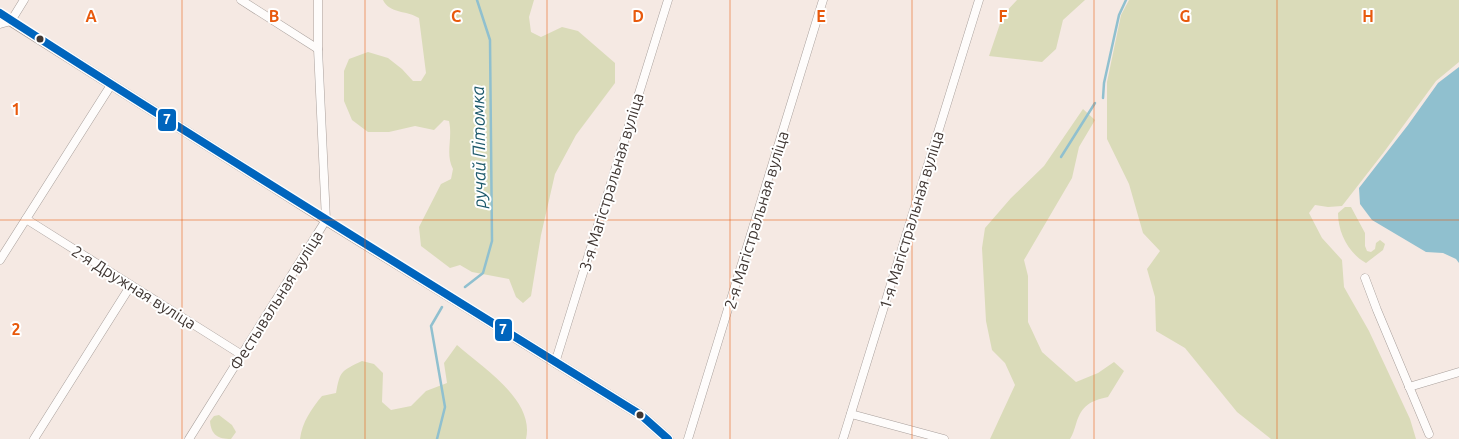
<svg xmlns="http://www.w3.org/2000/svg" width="1459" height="439" viewBox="0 0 1459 439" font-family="Ubuntu,sans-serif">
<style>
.green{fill:#dadbb9}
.water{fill:#90c0cf}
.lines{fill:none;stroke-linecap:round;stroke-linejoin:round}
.stream{stroke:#90c0cf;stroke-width:2.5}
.minor-casing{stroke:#a9a09c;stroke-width:9}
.tertiary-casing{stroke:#a9a09c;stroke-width:11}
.minor{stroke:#fefcfb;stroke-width:8}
.tertiary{stroke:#fefcfb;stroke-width:9}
.bus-1-casing{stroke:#fff;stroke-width:11}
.bus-1{stroke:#0065bd;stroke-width:8}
.grid{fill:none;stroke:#e8590c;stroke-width:1;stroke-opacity:0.55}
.bus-dot{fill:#403733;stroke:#fff;stroke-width:2}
.labels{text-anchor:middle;stroke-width:4;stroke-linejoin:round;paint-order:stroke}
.street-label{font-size:16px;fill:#403733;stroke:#fff}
.water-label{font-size:18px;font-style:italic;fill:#1d596b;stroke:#fff}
.grid-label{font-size:16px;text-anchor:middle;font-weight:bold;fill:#e8590c;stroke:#fff;stroke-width:4;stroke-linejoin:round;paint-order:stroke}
.line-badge{stroke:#fff;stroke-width:2}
.badge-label{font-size:14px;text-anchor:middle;font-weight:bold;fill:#fff}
</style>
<rect width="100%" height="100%" fill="#f5e9e3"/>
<g class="green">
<path d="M 383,0 L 534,0 L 529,17 L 531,32 L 541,37 L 562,27 L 578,31 L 615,63 L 615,83 L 576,135 L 555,174 L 541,235 L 531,296 L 523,303 L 516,297 L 509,279 L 472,272 L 460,265 L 450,268 L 421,246 L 419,227 L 441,184 L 451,179 L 453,169 C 445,154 453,138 449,121 L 444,120 L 434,130 L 415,126 L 389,132 L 368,132 L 352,120 L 344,101 L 344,71 L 349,59 L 368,52 L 388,58 L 402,69 L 413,81 L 421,81 L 426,73 L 419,18 C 406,10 390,14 383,0 Z"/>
<path d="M 1017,0 L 1085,0 L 1063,20 L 1056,49 L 1042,62 L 989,56 L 1003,15 Z"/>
<path d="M 1129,0 L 1459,0 L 1459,62 L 1436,81 L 1384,152 L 1342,206 L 1328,207 L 1315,205 L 1309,213 L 1322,238 L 1342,260 L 1344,287 L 1369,331 L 1410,419 L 1416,439 L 1271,439 L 1237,412 L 1185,348 L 1156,331 L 1155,297 L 1147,269 L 1160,251 L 1143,233 L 1129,184 L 1107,139 L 1107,82 L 1121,15 Z"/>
<path d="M 1083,109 L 1095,120 L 1079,147 L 1072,178 L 1024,260 L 1028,276 L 1028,322 L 1042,352 L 1076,382 L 1098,373 L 1114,362 L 1124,371 L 1108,397 C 1090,401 1082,405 1076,424 C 1074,430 1073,434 1070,439 L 990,439 L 1015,385 L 1005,363 L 992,350 L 986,321 L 982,248 L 985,228 L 1011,198 L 1044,166 Z"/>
<path d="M 1345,207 L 1351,207 L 1365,233 L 1365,246 L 1367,251 L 1371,252 L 1375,249 L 1376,243 L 1380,240 L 1385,244 L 1383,250 L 1366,263 C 1348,253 1338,232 1338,213 Z"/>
<path d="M 457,345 C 483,368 535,400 526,439 L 300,439 C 302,422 312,408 322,396 L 336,393 C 340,371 341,371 362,361 L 374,364 L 383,373 L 382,402 L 391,410 L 411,406 L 426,391 L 447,383 L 444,363 Z"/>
<path d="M 219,415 L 232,425 L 236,432 L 231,439 C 218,439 211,435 210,421 L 214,416 Z"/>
</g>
<path class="water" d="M 1459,67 L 1459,263 L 1456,259 L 1443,253 L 1426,252 L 1372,220 L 1360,204 L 1359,188 L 1408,125 L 1438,83 Z"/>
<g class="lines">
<g class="stream">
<path d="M 1103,98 L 1104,83 L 1119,15 L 1126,0"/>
<path d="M 1061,157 L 1095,103"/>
<path d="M 465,287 L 483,273 L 492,241 L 490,40 L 477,0"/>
<path d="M 437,439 L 445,407 L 431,326 L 442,307"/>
</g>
<g class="minor-casing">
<g id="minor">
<path d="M 241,0 L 318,49"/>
<path d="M 0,24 L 11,21 L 24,0"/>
<path d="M 26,219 L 242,355"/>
<path d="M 0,260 L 111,85"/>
<path d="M 1365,278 L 1377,310 L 1429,434"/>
<path d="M 555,363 L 668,0"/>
<path d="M 1409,387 L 1459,372"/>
<path d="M 851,414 L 944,439"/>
<path d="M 34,439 L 131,285"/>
<path d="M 189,439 L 326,220 L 318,49 L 318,0"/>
<path d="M 688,439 L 823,0"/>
<path d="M 843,439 L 979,0"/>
</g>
</g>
<g class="tertiary-casing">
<path id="tertiary" d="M 11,21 L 326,220 L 641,415 L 668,439"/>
</g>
<use href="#minor" class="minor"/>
<use href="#tertiary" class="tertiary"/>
<g class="bus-1-casing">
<path id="bus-1" d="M 0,13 C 212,150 427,282 641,415 L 668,439"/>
</g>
<use href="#bus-1" class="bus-1"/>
</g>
<path class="grid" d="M 182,0 L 182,439M 365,0 L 365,439M 547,0 L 547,439M 730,0 L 730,439M 912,0 L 912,439M 1094,0 L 1094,439M 1277,0 L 1277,439M 0,220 L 1459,220"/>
<g class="bus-dot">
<circle cx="40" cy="39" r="4.5"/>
<circle cx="640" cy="415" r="4.5"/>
</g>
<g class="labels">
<g class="street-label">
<text transform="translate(611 182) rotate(-73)" y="6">3-я Магістральная вуліца</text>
<text transform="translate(756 220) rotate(-73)" y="6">2-я Магістральная вуліца</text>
<text transform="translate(911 220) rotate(-73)" y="6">1-я Магістральная вуліца</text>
<text transform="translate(134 287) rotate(32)" y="6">2-я Дружная вуліца</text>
<text transform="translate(276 300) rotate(-58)" y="6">Фестывальная вуліца</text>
</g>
<g class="water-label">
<text transform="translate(479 147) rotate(-91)" y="6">ручай Пітомка</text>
</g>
</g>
<g class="grid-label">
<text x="91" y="22">A</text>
<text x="274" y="22">B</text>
<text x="456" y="22">C</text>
<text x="638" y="22">D</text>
<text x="821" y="22">E</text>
<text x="1003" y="22">F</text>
<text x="1185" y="22">G</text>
<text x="1368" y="22">H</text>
<text x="16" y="115">1</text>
<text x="16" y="335">2</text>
</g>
<g class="line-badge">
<rect x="157" y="108" width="20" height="24" rx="5" fill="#0065bd"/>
<rect x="494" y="318" width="19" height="24" rx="5" fill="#0065bd"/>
</g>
<g class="badge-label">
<text x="167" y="124">7</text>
<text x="503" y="334">7</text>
</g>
</svg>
